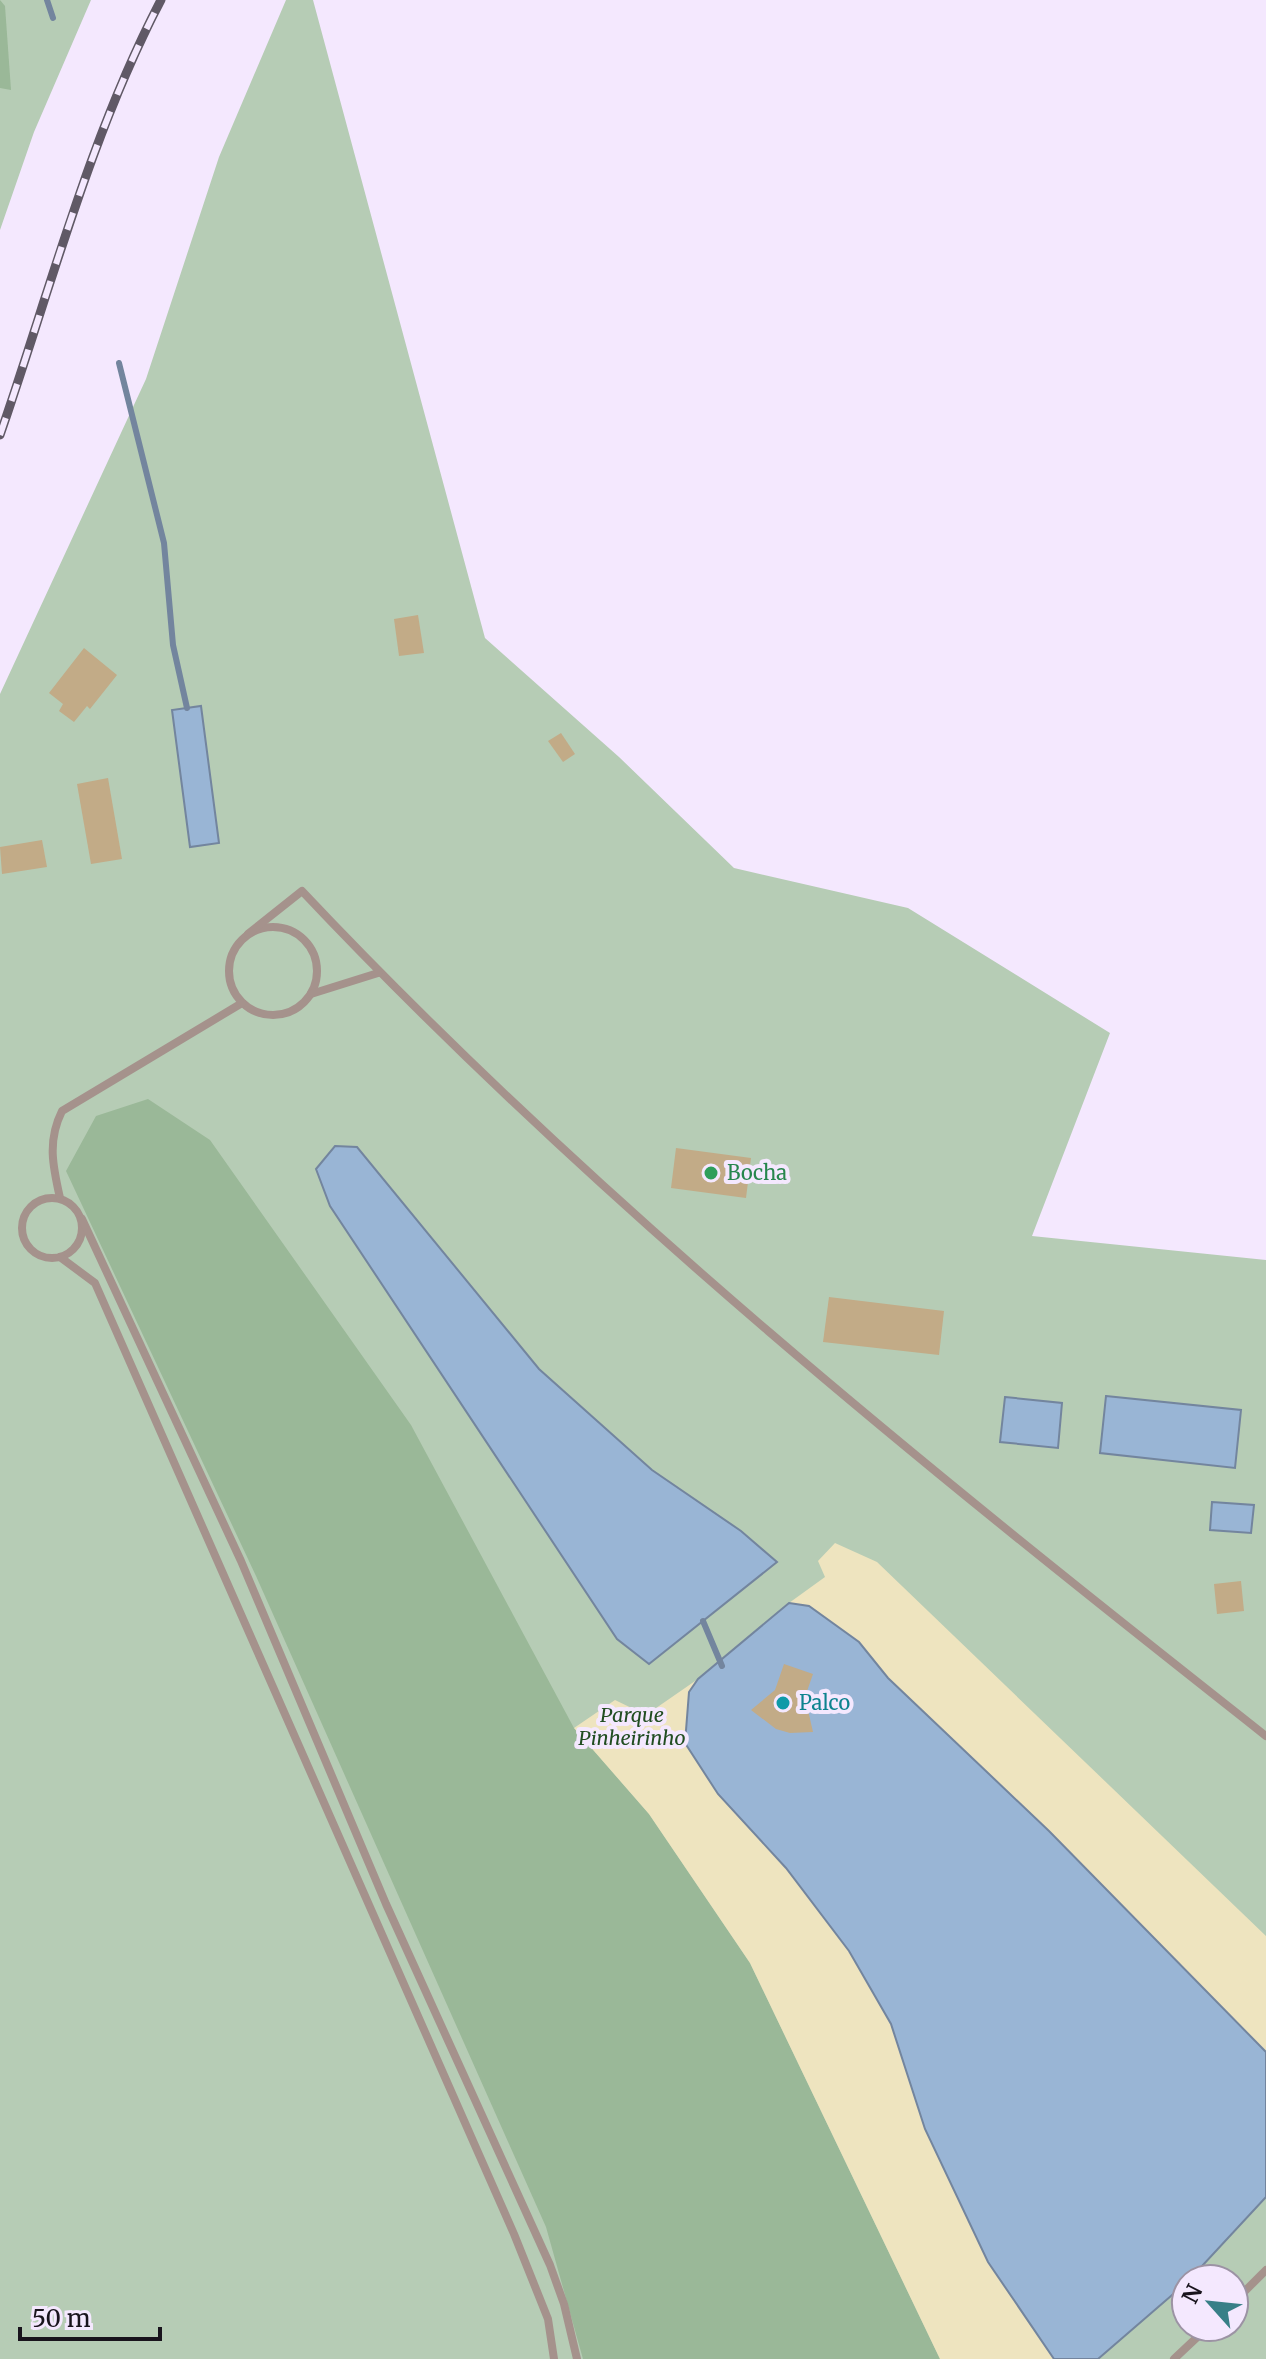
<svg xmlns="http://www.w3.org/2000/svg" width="1266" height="2359" viewBox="0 0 1266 2359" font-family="Merriweather,serif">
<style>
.green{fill:#b6ccb5;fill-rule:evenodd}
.forest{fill:#9ab898}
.sand{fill:#eee4bf}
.water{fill:#99b5d5;stroke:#73859e;stroke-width:2}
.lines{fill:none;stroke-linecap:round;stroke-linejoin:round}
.stream{stroke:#73859e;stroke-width:6}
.building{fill:#c2ab87}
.lane{stroke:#a5928c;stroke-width:8}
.rail-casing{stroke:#605966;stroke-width:9}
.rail{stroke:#f4e8fe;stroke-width:6;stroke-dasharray:18;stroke-linecap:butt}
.leisure-dot{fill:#2e9e5b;stroke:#f4e8fe;stroke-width:3}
.culture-dot{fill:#0f9aa8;stroke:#f4e8fe;stroke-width:3}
.labels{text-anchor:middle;stroke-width:8;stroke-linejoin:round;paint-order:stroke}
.leisure-label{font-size:20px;fill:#27864d;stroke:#f4e8fe;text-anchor:start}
.culture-label{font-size:20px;fill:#0d838f;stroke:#f4e8fe;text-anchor:start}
.park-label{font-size:20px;font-style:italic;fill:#214d21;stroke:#f4e8fe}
</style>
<rect width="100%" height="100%" fill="#f4e8fe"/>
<g class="green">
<path d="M 0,0 L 91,0 L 34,132 L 0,230 Z"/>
<path d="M 286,0 L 313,0 L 485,638 L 619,757 L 734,868 L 908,908 L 1110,1033 L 1032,1236 L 1266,1260 L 1266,2359 L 0,2359 L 0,694 L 146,379 L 219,157 ZM 1186,2279 L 1234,2279 L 1234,2327 L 1186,2327 Z"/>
</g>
<g class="forest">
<path d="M 0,0 L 5,6 L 11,90 L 0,88 Z"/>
<path d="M 148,1099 L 210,1140 L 411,1425 L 574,1728 L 649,1814 L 750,1963 L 940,2359 L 583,2359 L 546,2227 L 256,1576 L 66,1171 L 96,1116 Z"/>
</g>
<g class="sand">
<path d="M 835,1543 L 877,1562 L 1266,1936 L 1266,2052 L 1049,1831 L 888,1678 L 859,1642 L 809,1606 L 789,1603 L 825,1577 L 818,1561 Z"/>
<path d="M 698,1679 L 689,1693 L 718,1794 L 786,1868 L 849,1951 L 891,2024 L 925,2129 L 988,2262 L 1054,2359 L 940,2359 L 750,1963 L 649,1814 L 574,1728 L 615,1700 L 646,1715 Z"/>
</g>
<g class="water">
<path d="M 201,706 L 219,843 L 190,847 L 172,710 Z"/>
<path d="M 335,1146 L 357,1147 L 539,1369 L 652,1470 L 741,1531 L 777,1562 L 649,1664 L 617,1639 L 330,1206 L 316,1169 Z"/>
<path d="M 1106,1396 L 1241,1410 L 1235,1468 L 1100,1453 Z"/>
<path d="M 1005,1397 L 1062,1403 L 1058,1448 L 1000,1442 Z"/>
<path d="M 1212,1502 L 1254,1505 L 1251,1533 L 1210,1530 Z"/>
<path d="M 789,1603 L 809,1606 L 859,1642 L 888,1678 L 1049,1831 L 1266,2052 L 1266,2197 L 1190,2279 L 1186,2279 L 1186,2283 L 1098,2359 L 1054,2359 L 988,2262 L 925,2129 L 891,2024 L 849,1951 L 786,1868 L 718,1794 L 685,1743 L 689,1692 L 698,1679 Z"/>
</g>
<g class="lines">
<g class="stream">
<path d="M 47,0 L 53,18"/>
<path d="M 119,363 L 164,543 L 173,645 L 187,708"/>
<path d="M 703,1621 L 722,1666"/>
</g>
</g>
<g class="building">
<path d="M 418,615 L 424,653 L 399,656 L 394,619 Z"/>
<path d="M 84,648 L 117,675 L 90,709 L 87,706 L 74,722 L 59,711 L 63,704 L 49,693 Z"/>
<path d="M 561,733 L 575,754 L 563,762 L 548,741 Z"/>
<path d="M 108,778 L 122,859 L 91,864 L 77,784 Z"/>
<path d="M 42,840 L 47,867 L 2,874 L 0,847 Z"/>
<path d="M 676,1148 L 751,1158 L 746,1198 L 671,1188 Z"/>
<path d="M 829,1297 L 944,1311 L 939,1355 L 823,1342 Z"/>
<path d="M 1241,1581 L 1244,1611 L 1217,1614 L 1214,1584 Z"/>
<path d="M 784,1664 L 813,1674 L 805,1697 L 813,1732 L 790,1733 L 776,1729 L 751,1710 L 775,1690 Z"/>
</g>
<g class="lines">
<g class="lane">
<circle cx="273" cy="971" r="44"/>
<path d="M 248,934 L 302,891 C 595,1202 931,1472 1266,1736"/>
<path d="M 311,994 L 378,973"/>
<circle cx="52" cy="1228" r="30"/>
<path d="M 60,1198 C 53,1167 47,1141 62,1111 L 242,1003"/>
<path d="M 82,1219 L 241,1561 L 386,1904 L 550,2265 L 564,2304 L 577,2359"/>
<path d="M 60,1257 L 95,1283 L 514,2234 L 548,2319 L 554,2359"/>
<path d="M 1234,2302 L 1266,2270"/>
<path d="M 1174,2359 L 1208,2327"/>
</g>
<g class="rail-casing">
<path id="rail" d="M 0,435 C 50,290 90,136 161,0"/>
</g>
<use href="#rail" class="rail"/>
</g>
<circle class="leisure-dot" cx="711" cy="1173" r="8"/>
<circle class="culture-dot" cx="783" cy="1703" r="8"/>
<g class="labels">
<g class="leisure-label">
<text x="727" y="1180">Bocha</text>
</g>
<g class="culture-label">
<text x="799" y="1710">Palco</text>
</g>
<g class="park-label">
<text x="632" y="1722">Parque<tspan x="632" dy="23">Pinheirinho</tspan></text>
</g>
</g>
<g transform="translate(1210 2303) rotate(297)"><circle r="38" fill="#f4e8fe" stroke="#9c93a4" stroke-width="2"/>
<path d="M0-6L14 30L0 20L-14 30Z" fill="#387f87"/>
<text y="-12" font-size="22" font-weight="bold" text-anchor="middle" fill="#19141d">N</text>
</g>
<path d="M20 2327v12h140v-12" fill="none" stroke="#19141d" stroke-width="4"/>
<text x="32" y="2327" font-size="24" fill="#19141d" stroke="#f4e8fe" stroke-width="6" paint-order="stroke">50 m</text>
</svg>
